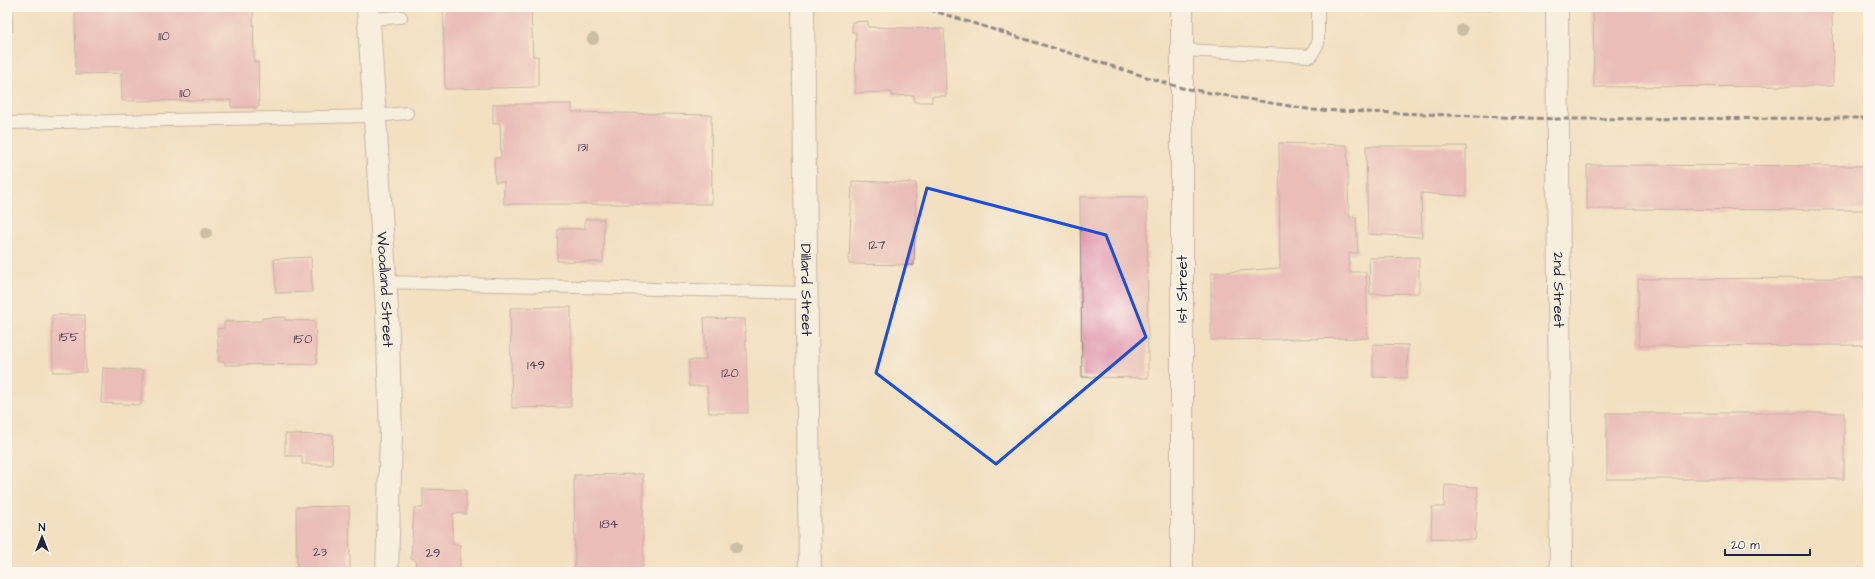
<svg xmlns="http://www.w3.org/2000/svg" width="1875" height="579" viewBox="0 0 1875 579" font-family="'Architects Daughter',sans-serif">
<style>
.building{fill:#df92ac}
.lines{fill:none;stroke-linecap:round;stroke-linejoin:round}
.service-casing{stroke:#8a817e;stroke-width:14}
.minor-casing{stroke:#8a817e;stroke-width:24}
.primary-casing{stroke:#8a817e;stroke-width:24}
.service{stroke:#fff;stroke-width:12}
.minor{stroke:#fff;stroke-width:22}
.primary{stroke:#fff;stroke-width:22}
.rail{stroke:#22223b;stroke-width:3;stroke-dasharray:6 3;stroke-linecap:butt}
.tree{fill:#9b967f}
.marked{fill:none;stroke:#1d4ed8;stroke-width:3;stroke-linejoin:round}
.labels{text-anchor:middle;stroke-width:3;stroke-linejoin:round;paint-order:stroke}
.number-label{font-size:13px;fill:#513e57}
.street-label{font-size:15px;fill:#22223b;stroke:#fbf7ec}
</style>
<rect width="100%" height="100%" fill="#fbf7ec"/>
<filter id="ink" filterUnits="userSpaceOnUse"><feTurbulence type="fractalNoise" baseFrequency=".025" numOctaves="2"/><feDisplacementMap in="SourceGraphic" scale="8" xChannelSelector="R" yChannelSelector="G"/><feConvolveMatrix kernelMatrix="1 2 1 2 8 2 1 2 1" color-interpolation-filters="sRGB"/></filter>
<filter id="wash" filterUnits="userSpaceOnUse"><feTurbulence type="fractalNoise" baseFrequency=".012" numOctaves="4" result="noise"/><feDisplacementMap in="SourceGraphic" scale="16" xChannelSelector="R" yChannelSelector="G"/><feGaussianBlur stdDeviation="0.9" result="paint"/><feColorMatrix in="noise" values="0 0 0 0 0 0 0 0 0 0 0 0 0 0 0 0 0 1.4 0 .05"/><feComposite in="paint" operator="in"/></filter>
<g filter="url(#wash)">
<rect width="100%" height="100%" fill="#f2e0c1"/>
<g id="blocks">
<g class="building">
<path d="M 253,7 L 254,62 L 258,62 L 259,107 L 231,107 L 231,100 L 122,101 L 121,73 L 76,74 L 75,8 Z"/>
<path d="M 443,7 L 531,8 L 533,56 L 538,56 L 538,87 L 445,89 Z"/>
<path d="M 1449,7 L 1494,7 L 1494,10 L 1449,9 Z"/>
<path d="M 1593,7 L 1832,7 L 1833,86 L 1594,87 Z"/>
<path d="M 7,10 L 12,10 L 13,31 L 7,32 Z"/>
<path d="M 868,21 L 868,27 L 944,29 L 946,96 L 932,96 L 932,102 L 914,102 L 914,95 L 892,96 L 892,92 L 855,93 L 856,32 L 852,32 L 852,22 Z"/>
<path d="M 493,104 L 572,104 L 572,112 L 711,115 L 712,204 L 504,204 L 504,182 L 495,182 L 494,158 L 501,158 L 500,123 L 493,124 Z"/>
<path d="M 1279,143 L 1347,145 L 1349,217 L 1356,217 L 1358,253 L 1349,253 L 1349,272 L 1366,272 L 1368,338 L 1211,340 L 1211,273 L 1280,268 Z"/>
<path d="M 1366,146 L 1466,146 L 1466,196 L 1421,193 L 1422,237 L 1368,234 Z"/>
<path d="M 1587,165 L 1868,166 L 1868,210 L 1587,209 Z"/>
<path d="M 852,181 L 916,183 L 914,265 L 849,264 Z"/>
<path d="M 1080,197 L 1147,197 L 1148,378 L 1082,377 Z"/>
<path d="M 585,219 L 604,219 L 603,262 L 557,261 L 558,229 L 585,229 Z"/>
<path d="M 311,257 L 312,292 L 276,293 L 274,259 Z"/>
<path d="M 1419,257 L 1419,293 L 1370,294 L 1369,258 Z"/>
<path d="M 1868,278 L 1868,345 L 1639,346 L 1638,279 Z"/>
<path d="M 571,307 L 571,407 L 512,408 L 510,308 Z"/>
<path d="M 52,315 L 85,315 L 86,372 L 53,372 Z"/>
<path d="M 285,317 L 285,320 L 315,321 L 317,364 L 225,365 L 225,362 L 219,362 L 217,329 L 224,328 L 224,322 L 262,321 L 262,318 Z"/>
<path d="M 704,318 L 745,319 L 748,413 L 709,413 L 707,386 L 689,386 L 689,360 L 706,360 Z"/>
<path d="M 1373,344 L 1408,345 L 1407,378 L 1373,377 Z"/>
<path d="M 103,368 L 143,370 L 141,405 L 101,403 Z"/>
<rect x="1607" y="413" width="237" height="66"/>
<path d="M 285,434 L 333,435 L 332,465 L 302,464 L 302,456 L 285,456 Z"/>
<path d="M 643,474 L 643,572 L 575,572 L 574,475 Z"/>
<path d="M 1445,485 L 1478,487 L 1475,540 L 1431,538 L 1432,507 L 1444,507 Z"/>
<path d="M 423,489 L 466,490 L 466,514 L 453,513 L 452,544 L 460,545 L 460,572 L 415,569 L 416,559 L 411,559 L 414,508 L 423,508 Z"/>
<path d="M 349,506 L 350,572 L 297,572 L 296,507 Z"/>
</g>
</g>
</g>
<g filter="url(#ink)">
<use href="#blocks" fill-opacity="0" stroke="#8a817e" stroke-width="1"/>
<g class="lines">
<g class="service-casing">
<g id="service">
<path d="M 369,19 L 401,17"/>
<path d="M 1182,50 L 1311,56 L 1318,43 L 1318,7"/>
<path d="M 7,123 L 375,116 L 407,113"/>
<path d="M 385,282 L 806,293"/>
</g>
</g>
<g class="minor-casing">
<g id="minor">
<path id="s1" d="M 368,7 L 387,309 L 391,436 L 387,572"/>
<path d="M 1182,7 L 1182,572"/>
<path id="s2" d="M 1557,7 L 1561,572"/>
</g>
</g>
<g class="primary-casing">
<g id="primary">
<path id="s3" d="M 803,7 L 810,572"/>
</g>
</g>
<use href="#service" class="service"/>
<use href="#minor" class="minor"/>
<use href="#primary" class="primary"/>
<path class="rail" d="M 921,7 L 1182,88 L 1313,110 L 1557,119 L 1868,118"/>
</g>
<g class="tree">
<circle cx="1462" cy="30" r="6"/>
<circle cx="593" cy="39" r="6"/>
<circle cx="206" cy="233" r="6"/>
<circle cx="736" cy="547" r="6"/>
</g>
</g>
<path d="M0 0H1875V579H0ZM 927,188 L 1106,235 L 1146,337 L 996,464 L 876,373 Z" fill="#f2e0c1" fill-opacity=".55" fill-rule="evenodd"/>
<path class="marked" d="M 927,188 L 1106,235 L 1146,337 L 996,464 L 876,373 Z"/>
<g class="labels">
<g class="number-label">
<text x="164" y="40">110</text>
<text x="185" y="97">110</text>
<text x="583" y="151">131</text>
<text x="877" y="249">127</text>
<text x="69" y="341">155</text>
<text x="303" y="343">150</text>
<text x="536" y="369">149</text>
<text x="730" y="377">120</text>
<text x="609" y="528">184</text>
<text x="320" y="556">23</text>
<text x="433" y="557">29</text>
</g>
<g class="street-label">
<text dy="5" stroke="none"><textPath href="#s1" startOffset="283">Woodland Street</textPath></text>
<text transform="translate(1182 289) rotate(-90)" y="5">1st Street</text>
<text dy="5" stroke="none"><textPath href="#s3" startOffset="283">Dillard Street</textPath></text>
<text dy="5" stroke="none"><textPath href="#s2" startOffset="283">2nd Street</textPath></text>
</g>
</g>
<rect width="1875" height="579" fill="none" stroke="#fbf7ec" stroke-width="24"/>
<g transform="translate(42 537)" stroke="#fbf7ec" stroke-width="3" paint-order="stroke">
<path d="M0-3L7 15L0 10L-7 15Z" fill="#22223b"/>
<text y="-6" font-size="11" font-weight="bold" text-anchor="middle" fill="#22223b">N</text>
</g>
<path d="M1725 549v6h85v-6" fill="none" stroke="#22223b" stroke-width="2"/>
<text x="1731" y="549" font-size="12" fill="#22223b" stroke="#fbf7ec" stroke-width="3" paint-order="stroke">20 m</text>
</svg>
